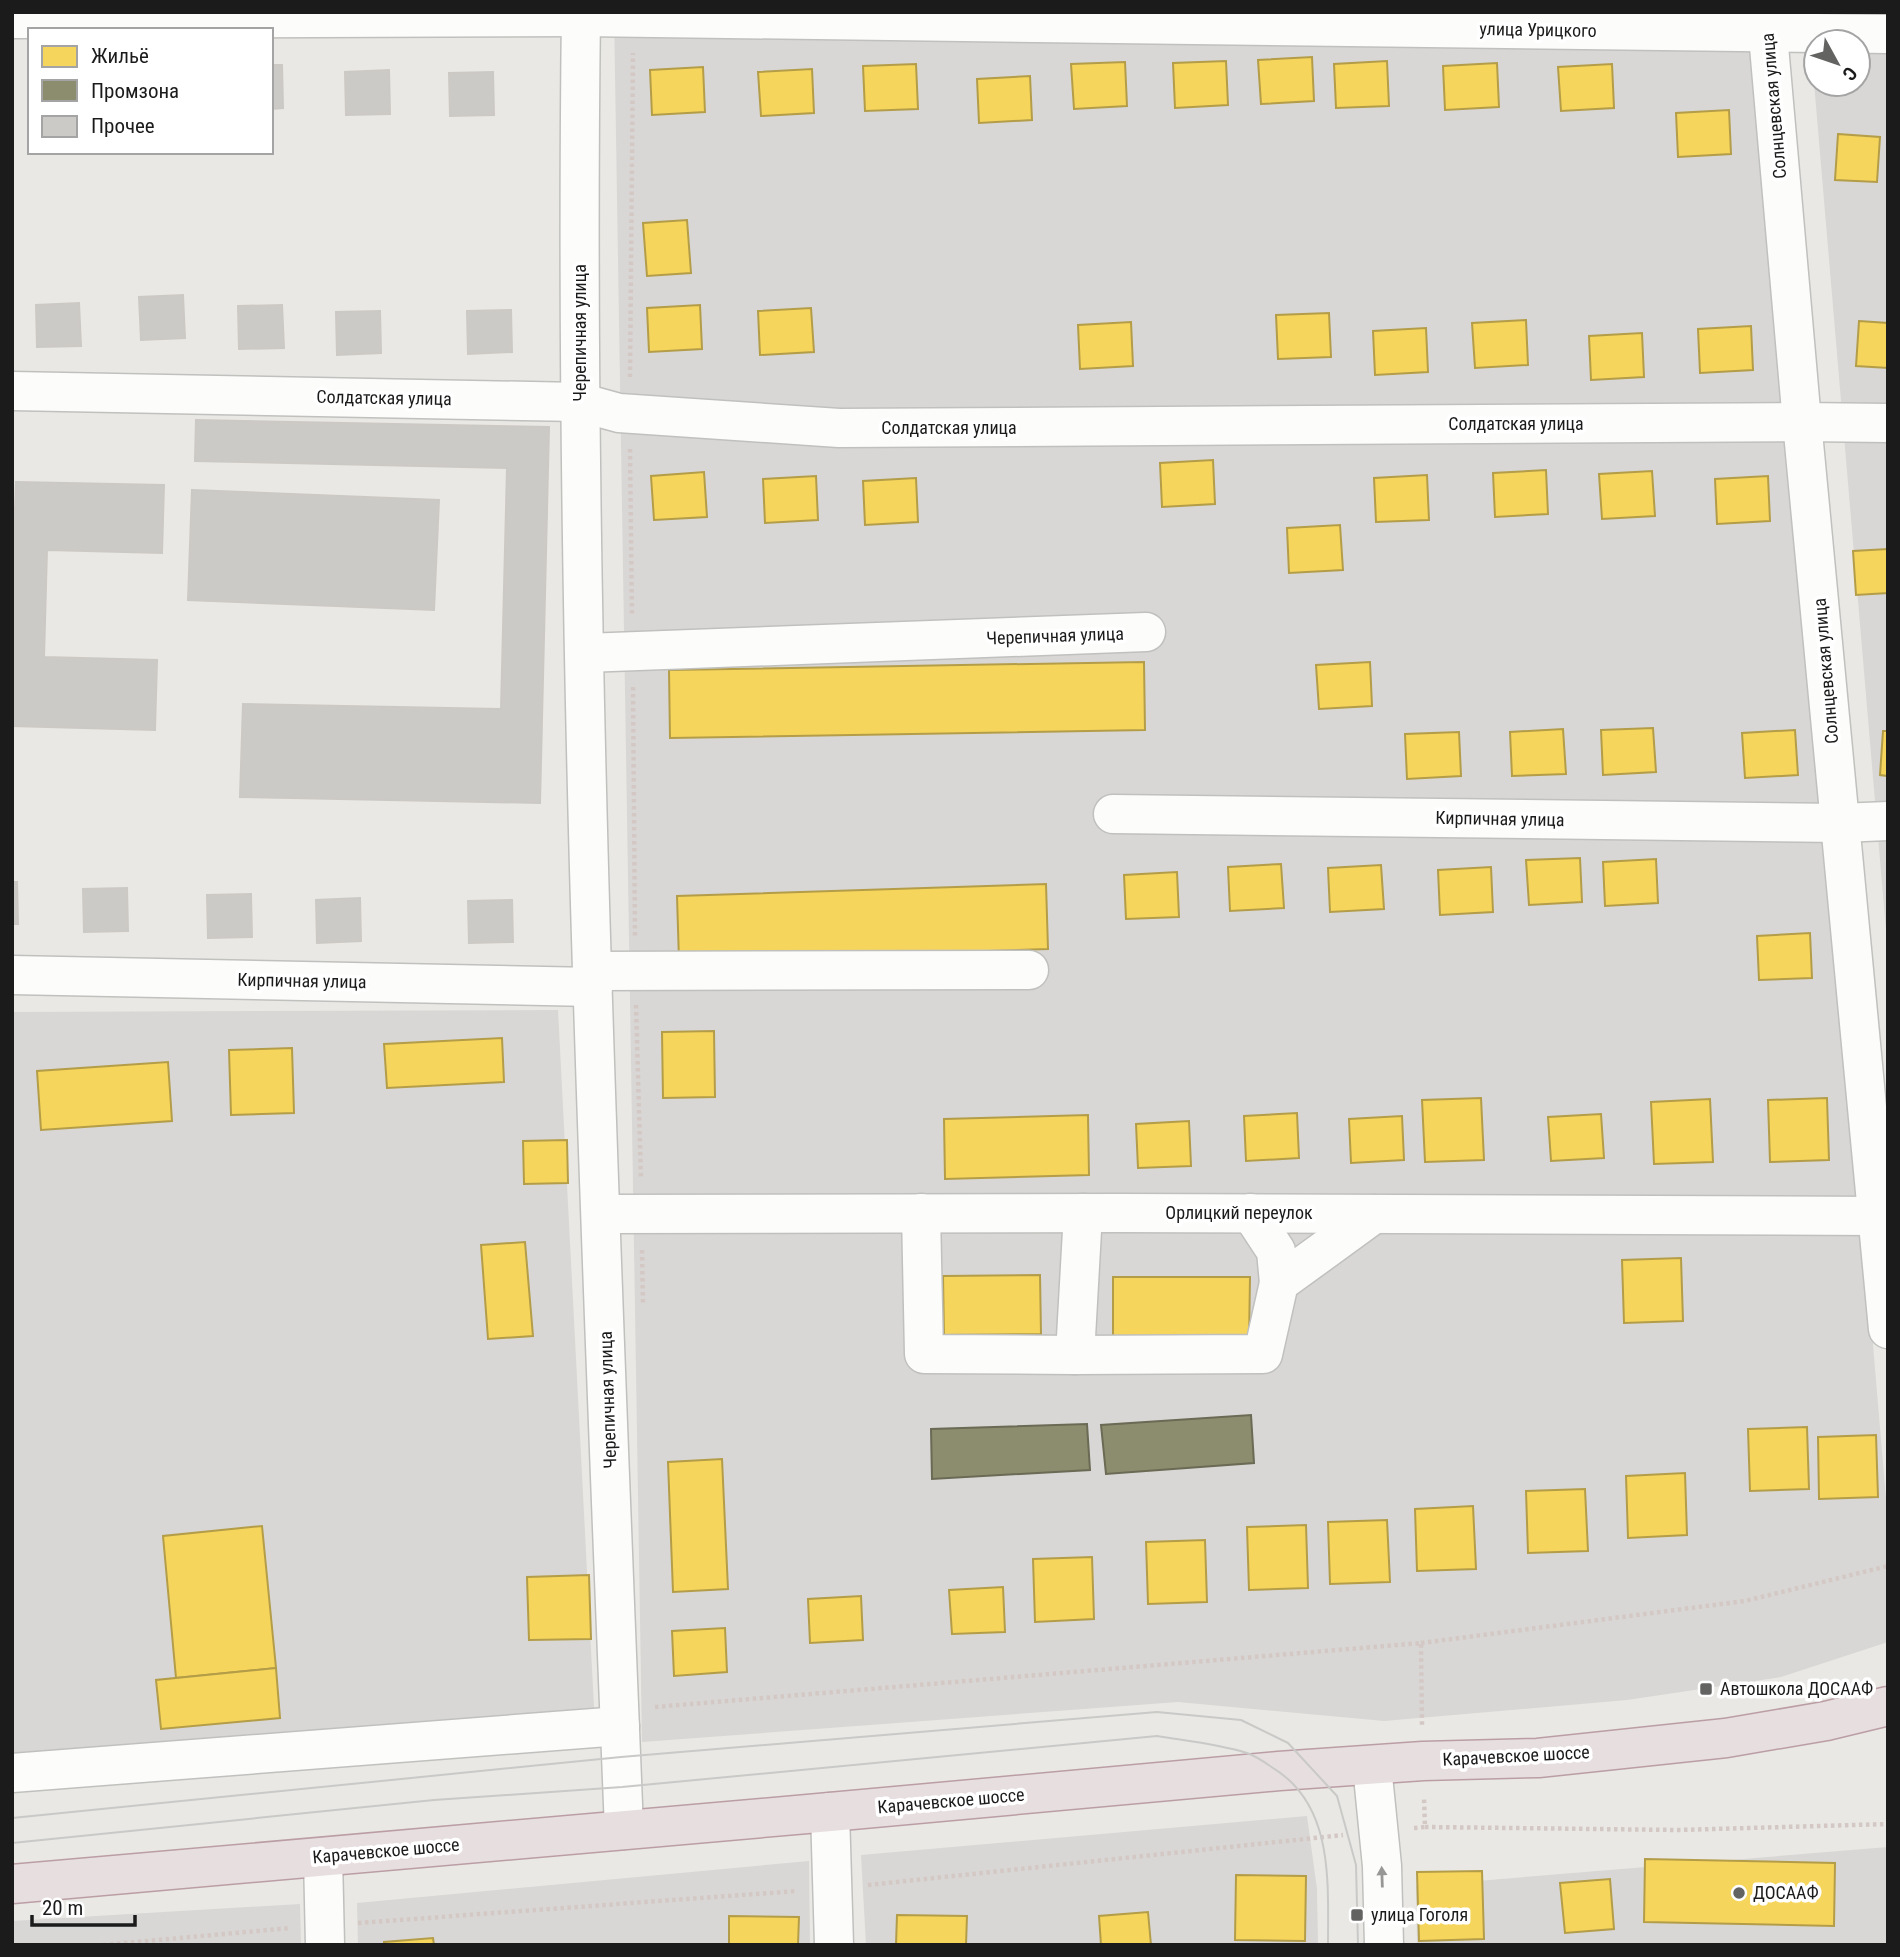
<svg xmlns="http://www.w3.org/2000/svg" width="1900" height="1957" viewBox="0 0 1900 1957" font-family="'Roboto Condensed',sans-serif">
<style>
.residential{fill:#d8d7d5;fill-rule:evenodd}
.homes{fill:#f6d55c;stroke:#b49d48;stroke-width:2}
.industry{fill:#8c8c6e;stroke:#6a6a55;stroke-width:2}
.building{fill:#cccac7;stroke:#ccc9c5;stroke-width:2}
.lines{fill:none;stroke-linecap:round;stroke-linejoin:round}
.minor-casing{stroke:#c0c0be;stroke-width:41}
.highway-casing{stroke:#bb9ea5;stroke-width:41}
.path{stroke:#d4c8c5;stroke-width:4.5;stroke-dasharray:3.5 3.5;stroke-linecap:butt}
.minor{stroke:#fcfcfb;stroke-width:38}
.highway{stroke:#e7dedf;stroke-width:38}
.tram{stroke:#c9c9c8;stroke-width:2}
.oneway{fill:#979796}
.poi-dot{fill:#636361;stroke:#fff;stroke-width:2.5}
.labels{text-anchor:middle;stroke-width:7;stroke-linejoin:round;paint-order:stroke}
.street-label{font-size:18px;fill:#1b1b1b;stroke:#fff}
.poi-label{font-size:18px;fill:#1b1b1b;stroke:#fff;text-anchor:start}
</style>
<rect width="100%" height="100%" fill="#e9e8e4"/>
<g class="residential">
<path d="M 614,12 L 1760,12 L 1888,1522 L 1888,1642 L 1781,1677 L 1627,1700 L 1384,1721 L 1178,1702 L 642,1742 Z"/>
<path d="M 1808,12 L 1888,12 L 1888,954 ZM 1816,42 L 1858,42 L 1858,84 L 1816,84 Z"/>
<path d="M 558,1010 L 596,1746 L 12,1789 L 12,1012 Z"/>
<path d="M 1307,1816 L 1317,1889 L 1318,1945 L 866,1945 L 861,1855 Z"/>
<path d="M 1888,1847 L 1888,1945 L 1417,1945 L 1416,1886 Z"/>
<path d="M 809,1861 L 810,1945 L 358,1945 L 357,1903 Z"/>
<path d="M 300,1904 L 301,1945 L 12,1945 L 12,1921 Z"/>
</g>
<g class="homes">
<path d="M 1312,57 L 1314,101 L 1261,104 L 1258,60 Z"/>
<path d="M 1226,61 L 1228,105 L 1175,108 L 1173,63 Z"/>
<path d="M 1387,61 L 1389,106 L 1336,108 L 1334,64 Z"/>
<path d="M 1125,62 L 1127,106 L 1074,109 L 1071,64 Z"/>
<path d="M 1497,63 L 1499,107 L 1445,110 L 1443,66 Z"/>
<path d="M 916,64 L 918,109 L 865,111 L 863,66 Z"/>
<path d="M 1612,64 L 1614,108 L 1561,111 L 1558,67 Z"/>
<path d="M 703,67 L 705,112 L 652,115 L 650,70 Z"/>
<path d="M 812,69 L 814,113 L 761,116 L 758,72 Z"/>
<path d="M 1030,76 L 1032,120 L 979,123 L 977,79 Z"/>
<path d="M 1729,110 L 1731,154 L 1678,157 L 1676,113 Z"/>
<path d="M 1838,134 L 1880,137 L 1877,182 L 1835,180 Z"/>
<path d="M 687,220 L 691,273 L 647,276 L 643,223 Z"/>
<path d="M 700,305 L 702,349 L 649,352 L 647,308 Z"/>
<path d="M 811,308 L 814,352 L 760,355 L 758,311 Z"/>
<path d="M 1329,313 L 1331,357 L 1278,359 L 1276,315 Z"/>
<path d="M 1526,320 L 1528,365 L 1475,368 L 1472,323 Z"/>
<path d="M 1859,321 L 1888,323 L 1888,368 L 1856,366 Z"/>
<path d="M 1131,322 L 1133,366 L 1080,369 L 1078,325 Z"/>
<path d="M 1751,326 L 1753,370 L 1700,373 L 1698,329 Z"/>
<path d="M 1426,328 L 1428,372 L 1375,375 L 1373,331 Z"/>
<path d="M 1642,333 L 1644,377 L 1591,380 L 1589,336 Z"/>
<path d="M 1213,460 L 1215,504 L 1162,507 L 1160,463 Z"/>
<path d="M 1546,470 L 1548,514 L 1495,517 L 1493,473 Z"/>
<path d="M 1652,471 L 1655,516 L 1602,519 L 1599,474 Z"/>
<path d="M 704,472 L 707,517 L 654,520 L 651,476 Z"/>
<path d="M 1427,475 L 1429,520 L 1376,522 L 1374,478 Z"/>
<path d="M 816,476 L 818,520 L 765,523 L 763,479 Z"/>
<path d="M 1768,476 L 1770,521 L 1717,524 L 1715,479 Z"/>
<path d="M 916,478 L 918,522 L 865,525 L 863,481 Z"/>
<path d="M 1340,525 L 1343,570 L 1289,573 L 1287,528 Z"/>
<path d="M 1888,549 L 1888,593 L 1856,595 L 1853,551 Z"/>
<path d="M 1144,662 L 1145,730 L 670,738 L 669,670 Z"/>
<path d="M 1370,662 L 1372,706 L 1319,709 L 1316,665 Z"/>
<path d="M 1653,728 L 1656,772 L 1603,775 L 1601,730 Z"/>
<path d="M 1563,729 L 1566,774 L 1512,776 L 1510,732 Z"/>
<path d="M 1795,730 L 1798,775 L 1745,778 L 1742,733 Z"/>
<path d="M 1883,731 L 1888,731 L 1888,776 L 1880,775 Z"/>
<path d="M 1459,732 L 1461,776 L 1407,779 L 1405,734 Z"/>
<path d="M 1580,858 L 1582,902 L 1529,905 L 1526,860 Z"/>
<path d="M 1656,859 L 1658,903 L 1605,906 L 1603,862 Z"/>
<path d="M 1281,864 L 1284,908 L 1230,911 L 1228,867 Z"/>
<path d="M 1381,865 L 1384,909 L 1330,912 L 1328,868 Z"/>
<path d="M 1491,867 L 1493,912 L 1440,915 L 1438,870 Z"/>
<path d="M 1177,872 L 1179,917 L 1126,919 L 1124,875 Z"/>
<path d="M 1046,884 L 1048,949 L 679,961 L 677,896 Z"/>
<path d="M 1810,933 L 1812,978 L 1759,980 L 1757,936 Z"/>
<path d="M 714,1031 L 715,1097 L 663,1098 L 662,1032 Z"/>
<path d="M 502,1038 L 504,1082 L 387,1088 L 384,1044 Z"/>
<path d="M 292,1048 L 294,1113 L 231,1115 L 229,1050 Z"/>
<path d="M 168,1062 L 172,1121 L 41,1130 L 37,1071 Z"/>
<path d="M 1481,1098 L 1484,1160 L 1425,1162 L 1422,1100 Z"/>
<path d="M 1827,1098 L 1829,1160 L 1770,1162 L 1768,1100 Z"/>
<path d="M 1710,1099 L 1713,1162 L 1654,1164 L 1651,1102 Z"/>
<path d="M 1297,1113 L 1299,1158 L 1246,1161 L 1244,1116 Z"/>
<path d="M 1601,1114 L 1604,1158 L 1551,1161 L 1548,1117 Z"/>
<path d="M 1088,1115 L 1089,1175 L 945,1179 L 944,1119 Z"/>
<path d="M 1402,1116 L 1404,1160 L 1351,1163 L 1349,1119 Z"/>
<path d="M 1189,1121 L 1191,1166 L 1138,1168 L 1136,1124 Z"/>
<path d="M 567,1140 L 568,1183 L 524,1184 L 523,1141 Z"/>
<path d="M 525,1242 L 533,1336 L 488,1339 L 481,1245 Z"/>
<path d="M 1681,1258 L 1683,1321 L 1624,1323 L 1622,1260 Z"/>
<path d="M 1040,1275 L 1041,1334 L 944,1335 L 943,1276 Z"/>
<path d="M 1113,1277 L 1250,1277 L 1249,1340 L 1113,1339 Z"/>
<path d="M 1807,1427 L 1809,1489 L 1750,1491 L 1748,1429 Z"/>
<path d="M 1876,1435 L 1878,1497 L 1819,1499 L 1818,1437 Z"/>
<path d="M 722,1459 L 728,1589 L 673,1592 L 668,1462 Z"/>
<path d="M 1685,1473 L 1687,1535 L 1628,1538 L 1626,1476 Z"/>
<path d="M 1585,1489 L 1588,1551 L 1528,1553 L 1526,1491 Z"/>
<path d="M 1473,1506 L 1476,1569 L 1417,1571 L 1415,1509 Z"/>
<path d="M 1387,1520 L 1390,1582 L 1330,1584 L 1328,1522 Z"/>
<path d="M 1306,1525 L 1308,1588 L 1249,1590 L 1247,1527 Z"/>
<path d="M 262,1526 L 276,1668 L 176,1678 L 163,1536 Z"/>
<path d="M 1205,1540 L 1207,1602 L 1148,1604 L 1146,1542 Z"/>
<path d="M 1092,1557 L 1094,1619 L 1035,1622 L 1033,1559 Z"/>
<path d="M 589,1575 L 591,1639 L 529,1640 L 527,1577 Z"/>
<path d="M 1003,1587 L 1005,1632 L 952,1634 L 949,1590 Z"/>
<path d="M 861,1596 L 863,1640 L 810,1643 L 808,1599 Z"/>
<path d="M 725,1628 L 727,1672 L 674,1676 L 672,1631 Z"/>
<path d="M 276,1668 L 280,1718 L 161,1729 L 156,1680 Z"/>
<path d="M 1645,1859 L 1835,1863 L 1834,1926 L 1644,1922 Z"/>
<path d="M 1482,1871 L 1484,1939 L 1419,1941 L 1417,1872 Z"/>
<path d="M 1236,1875 L 1306,1876 L 1305,1941 L 1235,1940 Z"/>
<path d="M 1610,1879 L 1614,1929 L 1565,1933 L 1560,1883 Z"/>
<path d="M 1148,1912 L 1151,1945 L 1101,1945 L 1099,1916 Z"/>
<path d="M 897,1915 L 967,1916 L 966,1945 L 896,1945 Z"/>
<path d="M 729,1916 L 799,1917 L 798,1945 L 729,1945 Z"/>
<path d="M 433,1938 L 434,1945 L 384,1945 L 384,1942 Z"/>
</g>
<g class="industry">
<path d="M 1251,1415 L 1254,1463 L 1106,1474 L 1101,1425 Z"/>
<path d="M 1087,1424 L 1090,1470 L 932,1479 L 931,1429 Z"/>
</g>
<g class="building">
<path d="M 271,65 L 282,65 L 283,108 L 271,109 Z"/>
<path d="M 389,70 L 390,114 L 346,115 L 345,72 Z"/>
<path d="M 493,72 L 494,115 L 450,116 L 449,73 Z"/>
<path d="M 183,295 L 185,338 L 141,340 L 139,297 Z"/>
<path d="M 79,303 L 81,346 L 37,347 L 36,305 Z"/>
<path d="M 282,305 L 284,348 L 239,349 L 238,306 Z"/>
<path d="M 511,310 L 512,352 L 468,354 L 467,311 Z"/>
<path d="M 380,311 L 381,353 L 337,355 L 336,312 Z"/>
<path d="M 196,420 L 549,427 L 540,803 L 240,797 L 243,704 L 501,709 L 507,468 L 195,461 Z"/>
<path d="M 16,482 L 164,485 L 162,553 L 47,550 L 44,657 L 157,660 L 155,730 L 12,726 L 12,509 L 15,509 Z"/>
<path d="M 192,490 L 439,500 L 434,610 L 188,600 Z"/>
<path d="M 12,882 L 17,882 L 18,924 L 12,924 Z"/>
<path d="M 127,888 L 128,931 L 84,932 L 83,889 Z"/>
<path d="M 251,894 L 252,937 L 208,938 L 207,895 Z"/>
<path d="M 360,898 L 361,941 L 317,943 L 316,900 Z"/>
<path d="M 512,900 L 513,942 L 469,943 L 468,901 Z"/>
</g>
<g class="lines">
<g class="minor-casing">
<g id="minor">
<path d="M 581,12 C 573,618 600,1225 624,1830"/>
<path d="M 1766,12 L 1802,422 L 1888,1329"/>
<path d="M 12,19 L 581,17 L 1888,34"/>
<path d="M 12,391 L 579,402 L 619,413 L 839,428 L 1802,422 L 1888,423"/>
<path d="M 585,653 L 1146,632"/>
<path d="M 1113,814 L 1840,823 L 1888,821"/>
<path d="M 592,971 L 1029,970"/>
<path d="M 12,975 L 593,987"/>
<path d="M 921,1213 L 924,1354 L 1075,1355"/>
<path d="M 1083,1213 L 1075,1355 L 1263,1354 L 1279,1283 L 1374,1214"/>
<path d="M 1251,1213 L 1276,1251 L 1279,1283"/>
<path d="M 601,1214 L 1118,1213 L 1877,1216"/>
<path d="M 1372,1766 L 1382,1866 L 1384,1945"/>
<path d="M 12,1773 L 620,1726"/>
<path d="M 830,1812 L 834,1945"/>
<path d="M 323,1857 L 325,1945"/>
</g>
</g>
<g class="highway-casing">
<path id="highway" d="M 12,1884 L 830,1812 L 1279,1771 L 1423,1761 L 1538,1758 L 1726,1738 L 1826,1721 L 1888,1706"/>
</g>
<g class="path">
<path d="M 630,377 L 633,53"/>
<path d="M 630,449 L 632,615"/>
<path d="M 633,687 L 635,937"/>
<path d="M 636,1005 L 641,1179"/>
<path d="M 642,1250 L 643,1305"/>
<path d="M 1421,1643 L 1745,1601 L 1888,1566"/>
<path d="M 655,1707 L 1421,1643 L 1422,1726"/>
<path d="M 1425,1827 L 1679,1830 L 1888,1824"/>
<path d="M 1414,1828 L 1425,1827 L 1424,1798"/>
<path d="M 868,1885 L 1343,1835"/>
<path d="M 358,1923 L 796,1891"/>
<path d="M 103,1945 L 290,1928"/>
</g>
<use href="#minor" class="minor"/>
<use href="#highway" class="highway"/>
<g class="tram">
<path d="M 12,1818 L 621,1757 L 1157,1712 L 1241,1720 L 1288,1743 L 1337,1796 L 1356,1865 L 1358,1945"/>
<path d="M 12,1843 L 434,1800 L 622,1787 L 1157,1736 C 1187,1741 1218,1744 1247,1753 C 1255,1756 1263,1761 1270,1766 C 1334,1803 1328,1880 1328,1945"/>
</g>
</g>
<defs><path id="oneway-solid" d="M-6-.8H1V-3.2L6.5 0L1 3.2V.8H-6Z" transform="scale(1.75)"/></defs>
<use class="oneway" href="#oneway-solid" transform="translate(1382 1877) rotate(-92)"/>
<g class="poi-dot">
<rect x="1699" y="1682" width="14" height="14" rx="3.5"/>
<circle cx="1739" cy="1893" r="7"/>
<rect x="1350" y="1908" width="14" height="14" rx="3.5"/>
</g>
<g class="labels">
<g class="street-label">
<text transform="translate(1538 30) rotate(1)" y="6">улица Урицкого</text>
<text transform="translate(1774 106) rotate(-95)" y="6">Солнцевская улица</text>
<text transform="translate(580 333) rotate(-90)" y="6">Черепичная улица</text>
<text transform="translate(384 398) rotate(1)" y="6">Солдатская улица</text>
<text x="1516" y="430">Солдатская улица</text>
<text x="949" y="434">Солдатская улица</text>
<text transform="translate(1055 636) rotate(-2)" y="6">Черепичная улица</text>
<text transform="translate(1826 671) rotate(-95)" y="6">Солнцевская улица</text>
<text transform="translate(1500 819) rotate(1)" y="6">Кирпичная улица</text>
<text transform="translate(302 981) rotate(1)" y="6">Кирпичная улица</text>
<text x="1239" y="1219">Орлицкий переулок</text>
<text transform="translate(608 1400) rotate(-92)" y="6">Черепичная улица</text>
<text transform="translate(1516 1756) rotate(-3)" y="6">Карачевское шоссе</text>
<text transform="translate(951 1801) rotate(-5)" y="6">Карачевское шоссе</text>
<text transform="translate(386 1851) rotate(-5)" y="6">Карачевское шоссе</text>
</g>
<g class="poi-label">
<text x="1720" y="1695">Автошкола ДОСААФ</text>
<text x="1753" y="1899">ДОСААФ</text>
<text x="1371" y="1921">улица Гоголя</text>
</g>
</g>
<rect width="1900" height="1957" fill="none" stroke="#1b1b1b" stroke-width="28"/>
<rect x="28" y="28" width="245" height="126" fill="#ffffff" stroke="#a4a4a4" stroke-width="2"/>
<rect x="42" y="46" width="35" height="21" fill="#f6d55c" stroke="#a4a4a4" stroke-width="2"/>
<text x="91" y="63" font-size="21" fill="#1b1b1b">Жильё</text>
<rect x="42" y="80" width="35" height="21" fill="#8c8c6e" stroke="#a4a4a4" stroke-width="2"/>
<text x="91" y="98" font-size="21" fill="#1b1b1b">Промзона</text>
<rect x="42" y="116" width="35" height="21" fill="#cccac7" stroke="#a4a4a4" stroke-width="2"/>
<text x="91" y="133" font-size="21" fill="#1b1b1b">Прочее</text>
<g transform="translate(1837 63) rotate(130)"><circle r="33" fill="#ffffff" stroke="#a4a4a4" stroke-width="2"/>
<path d="M0-5L12 26L0 18L-12 26Z" fill="#636361"/>
<text y="-10" font-size="19" font-weight="bold" text-anchor="middle" fill="#1b1b1b">С</text>
</g>
<path d="M32 1915v10h103v-10" fill="none" stroke="#1b1b1b" stroke-width="3.5"/>
<text x="42" y="1915" font-size="21" fill="#1b1b1b" stroke="#ffffff" stroke-width="5" paint-order="stroke">20 m</text>
</svg>
